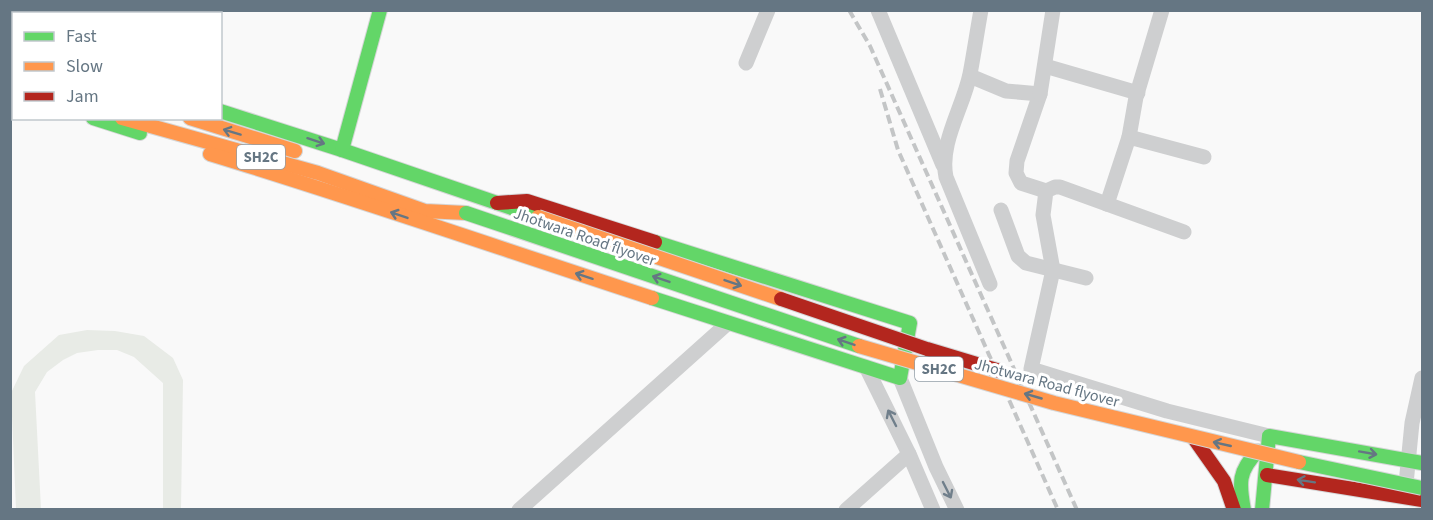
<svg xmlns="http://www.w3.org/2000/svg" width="1433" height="520" viewBox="0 0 1433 520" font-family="'Source Sans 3',sans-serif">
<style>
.green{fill:#e8ebe6}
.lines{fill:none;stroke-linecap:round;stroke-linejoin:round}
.fast-casing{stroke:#d5d6d7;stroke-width:16}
.slow-casing{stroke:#d5d6d7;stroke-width:16}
.jam-casing{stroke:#d5d6d7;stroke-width:16}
.street{stroke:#cecfd0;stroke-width:15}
.fast{stroke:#63d668;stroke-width:14}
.slow{stroke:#ff974d;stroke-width:14}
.jam{stroke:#b3261e;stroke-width:14}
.rail{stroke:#c3c5c6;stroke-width:4;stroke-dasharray:9 4.5;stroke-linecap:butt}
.fast-bridge-casing{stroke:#d5d6d7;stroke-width:16;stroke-linecap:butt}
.slow-bridge-casing{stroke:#d5d6d7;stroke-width:16;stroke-linecap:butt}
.jam-bridge-casing{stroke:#d5d6d7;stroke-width:16;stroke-linecap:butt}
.fast-bridge{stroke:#63d668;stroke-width:14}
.slow-bridge{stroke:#ff974d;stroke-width:14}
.jam-bridge{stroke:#b3261e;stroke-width:14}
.oneway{stroke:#657683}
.oneway2{stroke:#707f8b}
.labels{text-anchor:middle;stroke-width:6;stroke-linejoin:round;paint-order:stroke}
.shield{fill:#fff;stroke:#939fa8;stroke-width:1.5}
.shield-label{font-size:15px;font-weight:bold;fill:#657683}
.street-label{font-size:16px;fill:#657683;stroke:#fff}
</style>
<rect width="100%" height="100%" fill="#f9f9f9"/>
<path class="green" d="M 87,330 L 115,331 L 144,336 L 173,358 L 183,380 L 181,509 L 163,509 L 163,383 L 134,357 L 117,350 L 98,350 L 77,353 L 63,360 L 47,372 L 35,392 L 41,509 L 16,509 L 11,393 L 24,366 L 59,335 Z"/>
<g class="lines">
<g class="fast-casing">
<g id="fast">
<path d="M 10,50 L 14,50"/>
<path d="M 220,111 L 342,150 L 538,217"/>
<path d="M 93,118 L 140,133"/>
<path d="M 342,150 L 380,10"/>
<path d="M 652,298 L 900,378 L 910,323 L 655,242"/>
<path d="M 1244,510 C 1239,483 1238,471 1258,451"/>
<path d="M 1262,510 L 1269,436 L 1422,463"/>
</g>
</g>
<g class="slow-casing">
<g id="slow">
<path d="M 10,84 L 14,85"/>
<path d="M 122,118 L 318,173 L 425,211 L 466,213"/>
<path d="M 190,118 L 295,151"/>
<path d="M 210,154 C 358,199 505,250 652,298"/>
</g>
</g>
<g class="jam-casing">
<g id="jam">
<path d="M 497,203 L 527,201 L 655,242"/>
<path d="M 1193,437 L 1224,481 L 1234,510"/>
<path d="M 1267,475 L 1422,500"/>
</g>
</g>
<g class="street">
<path d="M 878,10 L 943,165"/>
<path d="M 981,10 C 977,32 974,53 970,74 C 963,108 939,143 946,177 L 990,284"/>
<path d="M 746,63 L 768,10"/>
<path d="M 1045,66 L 1138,93"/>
<path d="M 970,76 L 1006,91 L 1040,94 L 1017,161 L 1016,173 L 1021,183 L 1046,191"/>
<path d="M 1040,94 L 1053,10"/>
<path d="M 1129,137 L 1136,97 L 1162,10"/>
<path d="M 1107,204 L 1129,137 L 1204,157"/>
<path d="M 1001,210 L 1018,256 L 1026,263 L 1086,278"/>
<path d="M 1184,232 L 1060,187 L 1055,187 L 1046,191 L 1043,215 L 1053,270 L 1031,369 L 1167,411 L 1269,436"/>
<path d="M 866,367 L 909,454 L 933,510"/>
<path d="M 900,378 L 936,467 L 957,510"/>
<path d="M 1405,494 L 1412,423 L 1422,378"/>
<path d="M 519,510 L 728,323"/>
<path d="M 846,510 L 909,454"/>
</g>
<use href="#fast" class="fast"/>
<use href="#slow" class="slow"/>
<use href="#jam" class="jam"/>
<g class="rail">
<path d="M 849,10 L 870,46 L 1077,510"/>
<path d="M 880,89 L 898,150 L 1058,510"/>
</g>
<g class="fast-bridge-casing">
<g id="fast-bridge">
<path d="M 466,213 L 859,346"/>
<path d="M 1299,462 L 1422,488"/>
</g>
</g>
<g class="slow-bridge-casing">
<g id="slow-bridge">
<path d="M 538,217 L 781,299"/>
<path d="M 859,346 L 1054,403 L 1299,462"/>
</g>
</g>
<g class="jam-bridge-casing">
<path id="jam-bridge" d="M 781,299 L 927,349 L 1000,371"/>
</g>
<use href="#fast-bridge" class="fast-bridge"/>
<use href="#slow-bridge" class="slow-bridge"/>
<use href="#jam-bridge" class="jam-bridge"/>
</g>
<defs><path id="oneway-shaft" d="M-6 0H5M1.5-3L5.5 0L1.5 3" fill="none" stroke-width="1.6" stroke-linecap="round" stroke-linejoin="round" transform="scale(1.5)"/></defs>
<g class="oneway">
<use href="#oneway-shaft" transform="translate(232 132) rotate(-163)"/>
<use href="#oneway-shaft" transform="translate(316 141) rotate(18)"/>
<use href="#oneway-shaft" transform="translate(399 215) rotate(-161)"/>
<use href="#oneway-shaft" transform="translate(584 276) rotate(-162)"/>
<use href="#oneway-shaft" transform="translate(661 279) rotate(-161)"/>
<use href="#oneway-shaft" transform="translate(733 283) rotate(19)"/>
<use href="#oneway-shaft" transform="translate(846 342) rotate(-161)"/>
<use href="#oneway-shaft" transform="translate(1033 396) rotate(-164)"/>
<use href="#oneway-shaft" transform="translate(1222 444) rotate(-167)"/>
<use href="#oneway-shaft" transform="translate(1368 453) rotate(10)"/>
<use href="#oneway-shaft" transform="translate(1306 481) rotate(-171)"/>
</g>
<g class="oneway2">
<use href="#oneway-shaft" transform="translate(892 418) rotate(-117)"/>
<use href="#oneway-shaft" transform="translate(947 490) rotate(63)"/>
</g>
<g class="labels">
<g class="shield">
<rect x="237" y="145" width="48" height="24" rx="4.5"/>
<rect x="915" y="357" width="48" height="24" rx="4.5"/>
</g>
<g class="shield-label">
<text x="261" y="162">SH2C</text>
<text x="939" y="374">SH2C</text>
</g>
<g class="street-label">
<text transform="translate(585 236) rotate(19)" y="6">Jhotwara Road flyover</text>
<text transform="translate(1047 382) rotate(15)" y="6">Jhotwara Road flyover</text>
</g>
</g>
<rect width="1433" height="520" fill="none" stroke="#657683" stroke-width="24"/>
<rect x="12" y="12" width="210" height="108" fill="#ffffff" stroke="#c1c8cd" stroke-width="1.5"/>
<rect x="24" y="32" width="30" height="9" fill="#63d668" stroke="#c1c8cd" stroke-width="1.5"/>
<text x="66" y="42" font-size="18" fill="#657683">Fast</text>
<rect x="24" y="62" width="30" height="9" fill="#ff974d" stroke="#c1c8cd" stroke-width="1.5"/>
<text x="66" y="72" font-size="18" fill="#657683">Slow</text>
<rect x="24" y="92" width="30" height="9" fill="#b3261e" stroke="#c1c8cd" stroke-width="1.5"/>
<text x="66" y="102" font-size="18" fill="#657683">Jam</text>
</svg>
